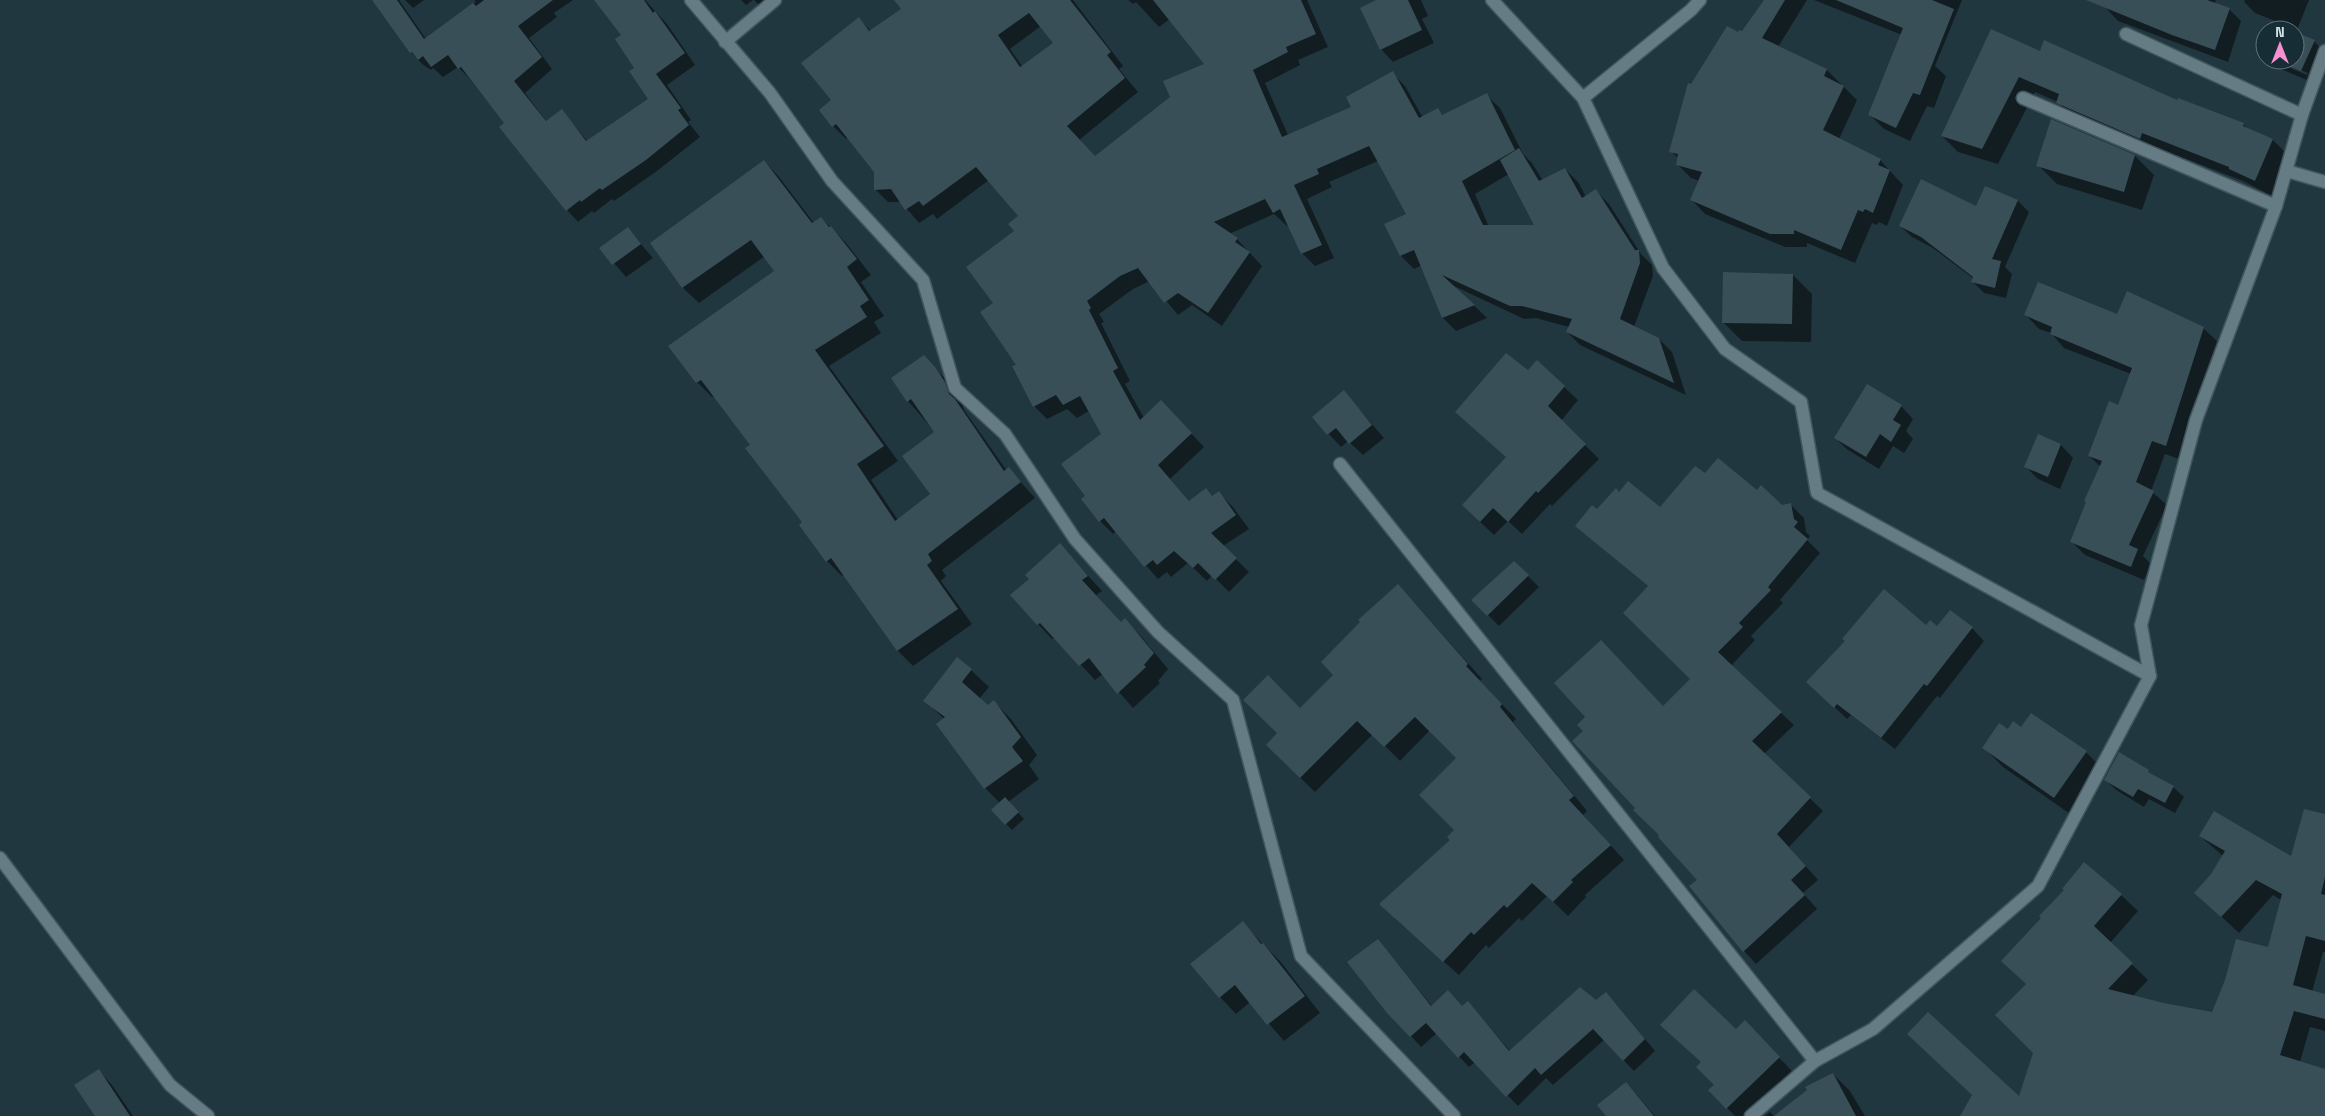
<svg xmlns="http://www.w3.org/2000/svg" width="2325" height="1116" viewBox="0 0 2325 1116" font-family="'Space Grotesk',sans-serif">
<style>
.shadow{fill:#0007;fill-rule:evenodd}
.building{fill:#394f58;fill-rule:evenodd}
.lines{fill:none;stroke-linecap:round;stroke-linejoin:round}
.lane-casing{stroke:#41555c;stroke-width:15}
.street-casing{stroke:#41555c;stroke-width:15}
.lane{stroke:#657c85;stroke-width:12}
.street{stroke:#657c85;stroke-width:12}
</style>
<rect width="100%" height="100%" fill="#21373f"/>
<g class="shadow">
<path d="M 374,0 L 399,0 L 426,39 L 476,2 L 474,0 L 573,0 L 554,13 L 557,17 L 529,38 L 552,69 L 525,93 L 547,122 L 562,111 L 588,142 L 650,100 L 622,36 L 596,0 L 645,0 L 667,24 L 695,65 L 667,85 L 691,120 L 688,122 L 700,137 L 657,171 L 614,201 L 612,199 L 594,213 L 592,211 L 578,222 L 567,210 L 505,123 L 470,79 L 458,67 L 443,77 L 433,68 L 431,70 L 422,64 L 411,52 Z"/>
<path d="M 405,0 L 424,0 L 413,8 Z"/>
<path d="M 741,0 L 753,0 L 746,5 Z"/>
<path d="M 754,0 L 779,0 L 764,10 Z"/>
<path d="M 912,0 L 1073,0 L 1123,66 L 1119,69 L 1138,92 L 1079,140 L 1095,157 L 1171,97 L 1206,65 L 1170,19 L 1159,27 L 1136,2 L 1133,4 L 1128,0 L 1307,0 L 1328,47 L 1298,60 L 1300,65 L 1265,83 L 1288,135 L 1353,107 L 1392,73 L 1405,86 L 1423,118 L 1437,110 L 1444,116 L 1486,95 L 1500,108 L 1523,154 L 1532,163 L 1543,181 L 1565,169 L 1578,182 L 1586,197 L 1596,191 L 1609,204 L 1641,254 L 1652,265 L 1653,276 L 1634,327 L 1659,339 L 1672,352 L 1686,395 L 1580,345 L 1567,332 L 1569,327 L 1536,318 L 1524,319 L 1454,286 L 1487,318 L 1456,331 L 1443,318 L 1422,265 L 1414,269 L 1401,256 L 1386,225 L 1408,214 L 1378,161 L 1329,182 L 1332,187 L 1307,199 L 1334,258 L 1315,266 L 1302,253 L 1289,225 L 1287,226 L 1274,214 L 1229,234 L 1237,239 L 1262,266 L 1222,326 L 1192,305 L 1178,315 L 1150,281 L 1133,289 L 1099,314 L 1104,322 L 1101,323 L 1130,381 L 1125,384 L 1144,418 L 1174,415 L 1204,447 L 1170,479 L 1190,502 L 1213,497 L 1219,493 L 1232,506 L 1249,529 L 1223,546 L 1249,572 L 1229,592 L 1212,575 L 1207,581 L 1188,563 L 1171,577 L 1167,572 L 1158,579 L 1116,531 L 1113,534 L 1100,521 L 1087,497 L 1103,435 L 1089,411 L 1077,418 L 1067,409 L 1047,419 L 1034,406 L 1017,365 L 995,303 L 1020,216 L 989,180 L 937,219 L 933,214 L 919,223 L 901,202 L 888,202 L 875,189 L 875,171 L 848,137 L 846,139 L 833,126 L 833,100 L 859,19 L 871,31 L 903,9 ZM 1041,26 L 1054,43 L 1022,66 L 1010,49 ZM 1509,174 L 1536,227 L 1489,227 L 1475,194 Z"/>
<path d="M 1379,0 L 1421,0 L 1428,16 L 1422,19 L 1434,43 L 1393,62 L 1381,49 Z"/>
<path d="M 1766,0 L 1807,0 L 1778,47 L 1827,70 L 1857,100 L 1839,139 L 1880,160 L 1903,185 L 1887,226 L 1879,222 L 1877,225 L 1872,223 L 1855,263 L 1807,243 L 1807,247 L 1785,247 L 1705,214 L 1692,200 L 1700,181 L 1691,178 L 1677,164 L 1679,159 L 1671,151 L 1692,86 L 1738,34 L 1742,32 Z"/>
<path d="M 1814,0 L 1962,0 L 1935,66 L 1946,76 L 1934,108 L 1927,106 L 1910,141 L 1884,129 L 1870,115 L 1902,35 Z"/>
<path d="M 2109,0 L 2216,0 L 2214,4 L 2229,9 L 2241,21 L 2228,62 L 2118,21 L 2106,8 Z"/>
<path d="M 2245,0 L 2309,0 L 2297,30 L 2255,13 L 2244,2 Z"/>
<path d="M 2275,25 L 2287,30 L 2273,30 Z"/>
<path d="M 2295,34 L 2314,41 L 2325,53 L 2314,83 L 2276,67 L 2269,60 L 2276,60 L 2276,62 L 2307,75 L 2308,73 L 2277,60 L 2295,60 Z"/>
<path d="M 2040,53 L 2243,124 L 2248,129 L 2273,140 L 2289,156 L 2272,196 L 2243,181 L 2158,148 L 2156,154 L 2073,119 L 2058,102 L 2035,92 L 1998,164 L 1958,152 L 1942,136 Z"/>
<path d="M 2135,156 L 2154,175 L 2142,210 L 2057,184 L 2038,165 Z"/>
<path d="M 764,161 L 779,177 L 814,223 L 820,218 L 831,227 L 846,243 L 871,275 L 861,282 L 884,316 L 874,322 L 881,333 L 829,366 L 898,461 L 871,480 L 898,520 L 932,494 L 936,433 L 908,401 L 924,357 L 950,384 L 960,398 L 964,410 L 1007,471 L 1009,469 L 1035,498 L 942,570 L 946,576 L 941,581 L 972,624 L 913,666 L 898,651 L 844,574 L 842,576 L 827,561 L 804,523 L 751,445 L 714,396 L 712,397 L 697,382 L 776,272 L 765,256 L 699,303 L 683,288 L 652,243 Z"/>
<path d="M 1985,187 L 2018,201 L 2029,212 L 2005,267 L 2012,274 L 2006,298 L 1984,293 L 1973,282 L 1974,279 L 1933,248 L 1912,237 L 1900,226 L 1976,208 Z"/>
<path d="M 628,229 L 653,258 L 626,277 L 601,248 Z"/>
<path d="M 1793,275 L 1812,294 L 1811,342 L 1742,341 L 1723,322 Z"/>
<path d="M 2026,315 L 2118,316 L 2203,328 L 2217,341 L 2179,459 L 2165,454 L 2151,491 L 2167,505 L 2143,556 L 2151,564 L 2144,580 L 2085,555 L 2071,541 L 2101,467 L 2089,456 L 2118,407 L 2131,374 L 2064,348 L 2051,333 L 2039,329 Z"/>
<path d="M 1537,362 L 1578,400 L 1561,421 L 1599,459 L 1552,506 L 1550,504 L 1522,534 L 1508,521 L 1494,535 L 1477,519 L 1507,458 L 1528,372 Z"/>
<path d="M 1344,392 L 1384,438 L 1363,455 L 1348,441 L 1341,447 L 1313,417 Z"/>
<path d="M 1901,406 L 1913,419 L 1906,431 L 1913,439 L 1904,453 L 1893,446 L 1879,469 L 1848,450 L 1835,438 Z"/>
<path d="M 2039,436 L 2061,445 L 2073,458 L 2060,489 L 2038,479 L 2026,467 Z"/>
<path d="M 1705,475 L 1757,492 L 1781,506 L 1791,505 L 1804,518 L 1806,532 L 1810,536 L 1807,540 L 1820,553 L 1780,600 L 1783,603 L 1751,636 L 1755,640 L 1731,666 L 1794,725 L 1764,754 L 1823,811 L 1789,847 L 1818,880 L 1803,893 L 1817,909 L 1756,964 L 1744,951 L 1699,880 L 1637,808 L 1663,707 L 1692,679 L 1649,587 L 1576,526 L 1619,493 L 1660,509 Z"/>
<path d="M 1060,545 L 1102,591 L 1096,595 L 1121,623 L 1125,620 L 1140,635 L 1168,669 L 1158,681 L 1160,683 L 1133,708 L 1103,674 L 1095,680 L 1055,637 L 1052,639 L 1038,624 L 1031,579 Z"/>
<path d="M 1528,576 L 1539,587 L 1499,626 L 1473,600 Z"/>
<path d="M 1412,600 L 1482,679 L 1480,681 L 1516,719 L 1513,722 L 1587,811 L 1583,815 L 1624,860 L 1585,895 L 1586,897 L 1568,916 L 1547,896 L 1522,921 L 1519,918 L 1489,948 L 1486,945 L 1459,975 L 1395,919 L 1452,840 L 1456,830 L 1458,758 L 1430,730 L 1400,761 L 1373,734 L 1315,792 L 1267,745 L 1300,709 Z"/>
<path d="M 1927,627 L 1972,628 L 1984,641 L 1940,698 L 1937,696 L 1895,749 L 1851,715 L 1847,719 L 1821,694 L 1846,641 Z"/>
<path d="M 971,670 L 989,687 L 979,699 L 988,706 L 994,702 L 1011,719 L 1037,755 L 1029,765 L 1039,779 L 1008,802 L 1024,819 L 1012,830 L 992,810 L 1000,803 L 985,788 L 937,724 L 944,719 L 925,700 Z"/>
<path d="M 2031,715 L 2086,752 L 2105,771 L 2073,816 L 2003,767 L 1984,748 L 2008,730 L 2022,728 Z"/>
<path d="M 2119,753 L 2155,777 L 2173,787 L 2184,797 L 2175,813 L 2149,799 L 2144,807 L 2116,790 L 2105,779 Z"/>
<path d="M 2325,816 L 2325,952 L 2323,952 L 2312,992 L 2325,995 L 2325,1031 L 2310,1027 L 2300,1062 L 2325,1070 L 2325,1116 L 1961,1116 L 2019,1098 L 2035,1053 L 1997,1015 L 2121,895 L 2138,911 L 2110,943 L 2148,980 L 2132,997 L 2213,1013 L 2269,948 L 2281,900 L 2273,895 L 2239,933 L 2196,893 L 2212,875 L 2223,856 L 2200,836 L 2292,858 Z"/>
<path d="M 1242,923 L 1280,961 L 1320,1013 L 1284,1041 L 1250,1002 L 1236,1014 L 1220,997 Z"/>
<path d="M 1378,941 L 1432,1006 L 1463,1007 L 1468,1003 L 1510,1051 L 1596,1002 L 1616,1004 L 1655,1051 L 1634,1071 L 1604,1040 L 1553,1085 L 1546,1078 L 1518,1106 L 1475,1062 L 1469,1067 L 1437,1033 L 1421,1047 L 1411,1036 L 1349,962 Z"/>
<path d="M 1736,1030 L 1757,1035 L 1792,1071 L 1744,1116 L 1735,1116 L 1727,1108 L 1715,1085 Z"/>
<path d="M 99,1071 L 112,1085 L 133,1116 L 136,1116 L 96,1116 Z"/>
<path d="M 1833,1074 L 1850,1091 L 1865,1116 L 1776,1116 Z"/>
<path d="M 1626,1083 L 1637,1095 L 1655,1116 L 1606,1116 Z"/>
<path d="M 1770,1112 L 1774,1116 L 1765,1116 Z"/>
</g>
<g class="building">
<path d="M 372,0 L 397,0 L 424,39 L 473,3 L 476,6 L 484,0 L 553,0 L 518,26 L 542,57 L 514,81 L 546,121 L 562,109 L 586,141 L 648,99 L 629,71 L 634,68 L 615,39 L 621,35 L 594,0 L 644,0 L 653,13 L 655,11 L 685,53 L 656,74 L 681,108 L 678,110 L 689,125 L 646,160 L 602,190 L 600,188 L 581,202 L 580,200 L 566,211 L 499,127 L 504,123 L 461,67 L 458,69 L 448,55 L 431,67 L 423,56 L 418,60 L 412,52 L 410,53 Z"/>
<path d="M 894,0 L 1070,0 L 1111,52 L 1107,55 L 1125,78 L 1067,126 L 1095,156 L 1170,97 L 1163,81 L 1204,64 L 1153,0 L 1301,0 L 1316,34 L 1286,47 L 1288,52 L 1253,70 L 1282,137 L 1351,107 L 1346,97 L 1393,71 L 1419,118 L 1438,108 L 1442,115 L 1487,93 L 1515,150 L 1462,181 L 1483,225 L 1534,225 L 1500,160 L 1519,148 L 1539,181 L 1565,168 L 1582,198 L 1596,189 L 1635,250 L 1639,250 L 1640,263 L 1620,319 L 1659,338 L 1674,383 L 1566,332 L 1572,319 L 1522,306 L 1510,306 L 1442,275 L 1475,305 L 1442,318 L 1414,250 L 1400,256 L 1384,224 L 1406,214 L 1369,146 L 1317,169 L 1319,174 L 1294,185 L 1322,245 L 1301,254 L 1280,209 L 1273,213 L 1265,199 L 1214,222 L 1238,238 L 1235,242 L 1250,252 L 1208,313 L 1178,293 L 1164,303 L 1138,268 L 1120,276 L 1087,301 L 1091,308 L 1089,310 L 1118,368 L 1113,371 L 1140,420 L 1161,400 L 1192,433 L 1158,465 L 1189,501 L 1206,488 L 1212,496 L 1219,491 L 1236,515 L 1211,533 L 1237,558 L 1215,580 L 1198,563 L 1193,568 L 1174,551 L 1157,565 L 1153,560 L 1144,567 L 1104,518 L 1099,522 L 1081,499 L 1085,496 L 1061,464 L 1101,434 L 1080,396 L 1063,405 L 1056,395 L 1033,407 L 1012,366 L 1016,365 L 980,312 L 993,303 L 966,267 L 1014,231 L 1008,224 L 1018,216 L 976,167 L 923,206 L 919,201 L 905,210 L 891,189 L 874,190 L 874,172 L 836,124 L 832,127 L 819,110 L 831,100 L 801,63 L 859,17 L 869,31 L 901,9 ZM 1029,13 L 1053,43 L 1020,67 L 998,35 Z"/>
<path d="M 1376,0 L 1408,0 L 1422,30 L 1380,50 L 1360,8 Z"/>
<path d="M 1764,0 L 1785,0 L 1762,38 L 1827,69 L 1824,76 L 1844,86 L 1823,130 L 1881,159 L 1878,165 L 1890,170 L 1873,213 L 1865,209 L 1863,212 L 1858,210 L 1841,250 L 1794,230 L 1794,234 L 1770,234 L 1690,200 L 1702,172 L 1676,165 L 1678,154 L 1669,152 L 1688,83 L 1691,84 L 1727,26 L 1738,32 L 1739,30 L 1742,31 Z"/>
<path d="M 1836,0 L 1932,0 L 1954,9 L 1920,95 L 1913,93 L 1896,128 L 1868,115 L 1903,28 Z"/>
<path d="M 2086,0 L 2207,0 L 2230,8 L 2215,50 L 2172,35 Z"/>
<path d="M 1991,29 L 2040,51 L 2044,40 L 2177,100 L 2178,98 L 2244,123 L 2243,126 L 2273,139 L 2255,181 L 2229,169 L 2229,167 L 2142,133 L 2140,139 L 2056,103 L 2059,94 L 2019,77 L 1982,149 L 1941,136 Z"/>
<path d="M 2295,32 L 2315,40 L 2301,71 L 2274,60 L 2295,60 Z"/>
<path d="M 2051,119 L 2135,155 L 2124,192 L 2036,166 Z"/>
<path d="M 764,160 L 812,223 L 821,217 L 829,227 L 831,226 L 857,259 L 847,267 L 869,300 L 860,306 L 867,317 L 815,350 L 884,446 L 857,464 L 895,521 L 930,494 L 902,456 L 934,432 L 911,399 L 907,402 L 891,378 L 924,355 L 935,367 L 945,382 L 949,394 L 955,399 L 1004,471 L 1009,467 L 1021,482 L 928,554 L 932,561 L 927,565 L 958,609 L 897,651 L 831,558 L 826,562 L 799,525 L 802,522 L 745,448 L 750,445 L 701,380 L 696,383 L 668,346 L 774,271 L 751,240 L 682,288 L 650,243 Z"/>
<path d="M 1921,179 L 1976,206 L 1985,186 L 2018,200 L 1992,259 L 2001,261 L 1995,288 L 1971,282 L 1973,277 L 1921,237 L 1899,226 Z"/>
<path d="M 628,227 L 641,244 L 612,265 L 599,248 Z"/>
<path d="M 1723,272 L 1793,274 L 1792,324 L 1722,323 Z"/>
<path d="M 2038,282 L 2117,314 L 2127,291 L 2204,327 L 2166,446 L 2152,441 L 2136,482 L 2154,491 L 2129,545 L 2138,549 L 2131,567 L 2070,542 L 2086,502 L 2084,501 L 2102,461 L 2088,456 L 2109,401 L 2118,405 L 2132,368 L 2050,334 L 2052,327 L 2024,315 Z"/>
<path d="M 1506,353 L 1528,370 L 1537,360 L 1565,386 L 1548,406 L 1586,444 L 1538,493 L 1536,491 L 1508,522 L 1493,508 L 1480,522 L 1462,505 L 1506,457 L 1455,412 Z"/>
<path d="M 1867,384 L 1902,405 L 1893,420 L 1901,425 L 1891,442 L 1880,434 L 1866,457 L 1834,438 Z"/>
<path d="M 1344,390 L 1372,425 L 1349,444 L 1336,428 L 1327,435 L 1312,417 Z"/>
<path d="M 2038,434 L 2061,444 L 2048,477 L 2024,467 Z"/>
<path d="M 1718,458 L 1757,490 L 1761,485 L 1782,505 L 1791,503 L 1794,519 L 1798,522 L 1794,527 L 1808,539 L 1768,587 L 1771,590 L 1739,623 L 1743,627 L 1718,652 L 1782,712 L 1752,741 L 1811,797 L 1777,834 L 1806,866 L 1791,880 L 1805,895 L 1743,952 L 1689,886 L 1697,880 L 1658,837 L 1659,835 L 1633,810 L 1635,808 L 1572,741 L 1583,731 L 1577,725 L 1585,717 L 1554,683 L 1601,640 L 1663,706 L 1690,679 L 1623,613 L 1648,586 L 1575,526 L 1592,505 L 1597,509 L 1616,488 L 1619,492 L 1628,481 L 1660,507 L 1695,466 L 1705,473 Z"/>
<path d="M 1060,543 L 1088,576 L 1082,580 L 1121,622 L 1125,618 L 1154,653 L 1144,665 L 1146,667 L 1117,694 L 1089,658 L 1079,666 L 1040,623 L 1037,625 L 1010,595 L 1029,579 L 1025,575 Z"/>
<path d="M 1514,561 L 1529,575 L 1487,616 L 1471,600 Z"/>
<path d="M 1398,584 L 1468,664 L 1466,666 L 1502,704 L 1500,707 L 1574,796 L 1569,800 L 1611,845 L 1571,880 L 1573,882 L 1553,902 L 1532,883 L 1507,908 L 1504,905 L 1474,935 L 1471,932 L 1443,962 L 1379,904 L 1450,840 L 1447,837 L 1454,830 L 1419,795 L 1456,758 L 1415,717 L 1384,747 L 1357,721 L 1300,778 L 1266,745 L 1277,733 L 1243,700 L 1268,675 L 1300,708 L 1333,675 L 1321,662 L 1360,622 L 1358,620 Z"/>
<path d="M 1884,589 L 1926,625 L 1930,620 L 1937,626 L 1950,610 L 1973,627 L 1927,686 L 1924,684 L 1881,738 L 1837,704 L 1834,708 L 1806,682 L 1845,641 L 1842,639 Z"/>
<path d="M 957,657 L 972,669 L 962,682 L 988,705 L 994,700 L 1021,737 L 1012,747 L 1023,761 L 984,789 L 936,724 L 945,717 L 923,701 Z"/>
<path d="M 2031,713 L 2087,751 L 2054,798 L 1982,748 L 1999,723 L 2008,729 L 2013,721 L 2021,727 Z"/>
<path d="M 2119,752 L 2149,770 L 2148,772 L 2174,786 L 2165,803 L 2138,789 L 2133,797 L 2104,780 Z"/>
<path d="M 1005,797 L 1019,812 L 1005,825 L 991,810 Z"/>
<path d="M 2304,809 L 2325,814 L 2325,877 L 2321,894 L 2325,895 L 2325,941 L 2306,936 L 2293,985 L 2325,994 L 2325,1019 L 2294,1011 L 2280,1055 L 2325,1069 L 2325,1116 L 1960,1116 L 1972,1095 L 1907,1034 L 1928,1012 L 2019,1096 L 2033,1053 L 1995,1015 L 2026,984 L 2001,961 L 2041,918 L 2039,916 L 2064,890 L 2062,889 L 2084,862 L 2122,894 L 2094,926 L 2133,963 L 2108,989 L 2164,1003 L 2212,1012 L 2225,980 L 2236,939 L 2268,947 L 2282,894 L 2256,880 L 2221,917 L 2194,893 L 2211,874 L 2225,851 L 2199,836 L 2214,811 L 2291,856 Z"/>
<path d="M 1243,921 L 1261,944 L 1263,943 L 1305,996 L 1267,1025 L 1235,985 L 1219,998 L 1190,964 Z"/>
<path d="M 1378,939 L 1431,1006 L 1448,990 L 1462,1006 L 1468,1001 L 1509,1051 L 1580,987 L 1596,1000 L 1606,992 L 1645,1039 L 1623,1061 L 1593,1029 L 1541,1075 L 1535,1068 L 1506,1097 L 1464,1052 L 1458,1058 L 1426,1023 L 1410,1037 L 1387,1013 L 1347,962 Z"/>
<path d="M 1694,989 L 1736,1029 L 1745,1020 L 1780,1057 L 1726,1109 L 1708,1090 L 1714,1085 L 1696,1067 L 1701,1062 L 1660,1025 Z"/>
<path d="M 99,1069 L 130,1116 L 95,1116 L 74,1085 Z"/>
<path d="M 1833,1073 L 1856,1116 L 1774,1116 L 1807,1090 L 1805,1087 Z"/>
<path d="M 1626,1082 L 1654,1116 L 1606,1116 L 1597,1105 Z"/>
</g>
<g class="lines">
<g class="lane-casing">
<g id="lane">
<path d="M 2126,34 L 2302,115"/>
<path d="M 2287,171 L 2325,182"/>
</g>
</g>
<g class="street-casing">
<g id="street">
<path d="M 691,0 L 770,93 L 832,181 L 923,280 L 955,388 L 1005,434 L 1075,539 L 1158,632 L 1233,700 L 1301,956 L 1454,1116"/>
<path d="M 1492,0 L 1583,98"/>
<path d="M 1700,0 L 1691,10 L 1583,98 L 1663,268 L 1725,349 L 1801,402 L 1817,493 L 2150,676 L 2141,625 L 2196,420 L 2276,206 L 2302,115 L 2325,51"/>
<path d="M 725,42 L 775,0"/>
<path d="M 2023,98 L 2276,206"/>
<path d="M 1340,464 L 1815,1061"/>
<path d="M 0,858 L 170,1085 L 208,1116"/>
<path d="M 1751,1116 L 1815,1061 L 1873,1029 L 2038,886 L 2150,676"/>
</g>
</g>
<use href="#lane" class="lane"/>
<use href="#street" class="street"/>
</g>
<g transform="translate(2280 45)"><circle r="24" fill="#172d35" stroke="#63757c"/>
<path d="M0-4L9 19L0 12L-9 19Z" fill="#f690cf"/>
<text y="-8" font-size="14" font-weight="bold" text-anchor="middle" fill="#d4e1e6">N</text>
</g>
</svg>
